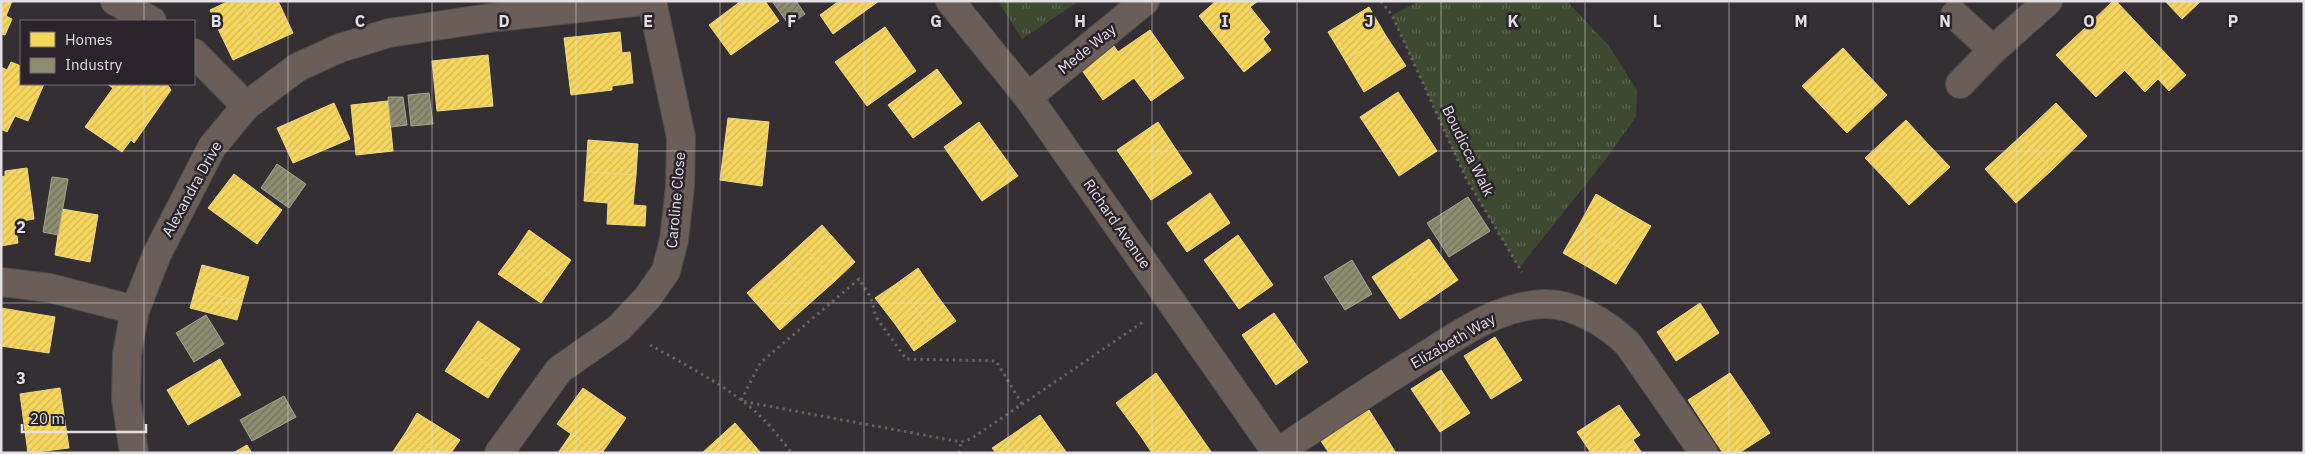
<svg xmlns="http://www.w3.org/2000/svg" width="2305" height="454" viewBox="0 0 2305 454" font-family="'IBM Plex Sans',sans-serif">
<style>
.park{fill:url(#park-tufts)}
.homes{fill:url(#homes-hatch);stroke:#f0d885}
.industry{fill:url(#industry-hatch);stroke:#a6a591}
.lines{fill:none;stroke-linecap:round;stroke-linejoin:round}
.minor-casing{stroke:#4e4c4e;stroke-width:30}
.path{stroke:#69605e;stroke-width:3;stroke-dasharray:2.5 4;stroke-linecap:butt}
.minor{stroke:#6b5d57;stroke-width:28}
.grid{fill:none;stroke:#e3dfe4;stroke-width:1;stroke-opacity:0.55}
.labels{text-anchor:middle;stroke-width:5;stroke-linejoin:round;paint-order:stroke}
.street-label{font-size:15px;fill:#e3dfe4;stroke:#2a232b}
.grid-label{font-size:16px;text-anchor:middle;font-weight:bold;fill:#e3dfe4;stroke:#2a232b;stroke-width:5;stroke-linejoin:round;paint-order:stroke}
</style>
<defs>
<pattern id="park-tufts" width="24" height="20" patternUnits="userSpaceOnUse" patternTransform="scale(1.25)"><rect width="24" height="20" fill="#3d4a2f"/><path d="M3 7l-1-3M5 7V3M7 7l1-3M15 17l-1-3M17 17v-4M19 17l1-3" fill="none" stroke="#59644d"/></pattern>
<pattern id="homes-hatch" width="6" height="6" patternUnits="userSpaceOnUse" patternTransform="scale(1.25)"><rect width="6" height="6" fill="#f6d55c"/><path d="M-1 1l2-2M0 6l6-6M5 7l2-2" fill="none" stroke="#d2b857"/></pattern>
<pattern id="industry-hatch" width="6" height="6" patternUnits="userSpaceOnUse" patternTransform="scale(1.25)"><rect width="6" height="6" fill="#8c8c6e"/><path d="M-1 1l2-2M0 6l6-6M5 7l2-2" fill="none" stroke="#73725f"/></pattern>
</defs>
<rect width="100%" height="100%" fill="#332f33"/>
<g class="park">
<path d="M 998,1 L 1079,1 L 1022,39 Z"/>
<path d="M 1420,1 L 1567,1 L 1609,46 L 1637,90 L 1636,117 L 1606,159 L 1519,268 L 1466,178 L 1392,15 Z"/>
</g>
<g class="homes">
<path d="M 1,1 L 12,1 L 6,16 L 12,19 L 5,35 L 1,34 Z"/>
<path d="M 229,1 L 242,1 L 250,20 L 220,33 L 210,10 Z"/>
<path d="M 242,1 L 278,1 L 293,33 L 262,47 Z"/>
<path d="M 741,1 L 765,1 L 779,21 L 731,55 L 709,25 Z"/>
<path d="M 839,1 L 879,1 L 833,34 L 820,15 Z"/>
<path d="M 1216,1 L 1258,1 L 1250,7 L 1270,32 L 1263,39 L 1271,50 L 1244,72 L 1199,16 Z"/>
<path d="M 2113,1 L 2116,1 L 2186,75 L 2169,91 L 2158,79 L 2145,92 L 2085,28 Z"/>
<path d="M 2165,1 L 2201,1 L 2182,19 Z"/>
<path d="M 1369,7 L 1386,36 L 1345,60 L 1328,32 Z"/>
<path d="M 250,20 L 262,47 L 233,60 L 220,33 Z"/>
<path d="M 885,27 L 916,71 L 867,106 L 835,62 Z"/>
<path d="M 2085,28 L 2125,70 L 2096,97 L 2056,55 Z"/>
<path d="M 1150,30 L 1184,78 L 1151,101 L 1134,78 L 1103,100 L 1081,69 L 1114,46 L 1118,52 Z"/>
<path d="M 620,32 L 622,53 L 630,52 L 633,83 L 612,86 L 612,90 L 571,95 L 564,38 Z"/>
<path d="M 1386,36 L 1406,66 L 1364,92 L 1345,60 Z"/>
<path d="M 1843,48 L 1865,72 L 1825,110 L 1802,86 Z"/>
<path d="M 488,55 L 493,106 L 437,111 L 432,61 Z"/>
<path d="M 11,62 L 21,66 L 21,84 L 44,84 L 28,121 L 15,116 L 7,132 L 1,129 L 1,67 L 7,70 Z"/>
<path d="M 937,69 L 962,103 L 913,138 L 888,105 Z"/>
<path d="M 1865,72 L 1887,95 L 1847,133 L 1825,110 Z"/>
<path d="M 107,84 L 167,84 L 171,90 L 134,143 L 131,140 L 122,152 L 85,127 L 113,88 Z"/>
<path d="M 1398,92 L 1418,122 L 1380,147 L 1360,117 Z"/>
<path d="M 388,101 L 393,151 L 356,155 L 351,105 Z"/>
<path d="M 334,103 L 350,139 L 293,163 L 277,128 Z"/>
<path d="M 2056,103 L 2087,136 L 2052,170 L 2021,136 Z"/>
<path d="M 728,118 L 769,122 L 762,186 L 720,180 Z"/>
<path d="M 1906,120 L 1928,144 L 1888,182 L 1865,158 Z"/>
<path d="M 979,122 L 1018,176 L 982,201 L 944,147 Z"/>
<path d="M 1158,122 L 1173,145 L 1132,172 L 1117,150 Z"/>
<path d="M 1418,122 L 1437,151 L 1399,176 L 1380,147 Z"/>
<path d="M 2021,136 L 2052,170 L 2016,203 L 1985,169 Z"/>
<path d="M 588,140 L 638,144 L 636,175 L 586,172 Z"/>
<path d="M 1928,144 L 1950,167 L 1909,205 L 1888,182 Z"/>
<path d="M 1173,145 L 1192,173 L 1151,200 L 1132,172 Z"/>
<path d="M 27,168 L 34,219 L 15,222 L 18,243 L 1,246 L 1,177 L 5,176 L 5,171 Z"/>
<path d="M 586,172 L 636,175 L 633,205 L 646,206 L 645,226 L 607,224 L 608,203 L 584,201 Z"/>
<path d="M 234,174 L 282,210 L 257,244 L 208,208 Z"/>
<path d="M 1210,193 L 1230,223 L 1187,252 L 1167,223 Z"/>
<path d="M 1596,194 L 1621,209 L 1604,240 L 1579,225 Z"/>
<path d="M 62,209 L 98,215 L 90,262 L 55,255 Z"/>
<path d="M 1621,209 L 1651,226 L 1633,256 L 1604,240 Z"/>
<path d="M 822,225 L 855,262 L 835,281 L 801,244 Z"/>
<path d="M 1579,225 L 1604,240 L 1588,267 L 1563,253 Z"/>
<path d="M 529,230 L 571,260 L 557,280 L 515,251 Z"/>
<path d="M 1238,235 L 1273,285 L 1239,309 L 1204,260 Z"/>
<path d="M 1429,239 L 1458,280 L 1430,299 L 1402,257 Z"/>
<path d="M 1604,240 L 1633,256 L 1616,284 L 1588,267 Z"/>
<path d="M 801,244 L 835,281 L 818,296 L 785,259 Z"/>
<path d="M 515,251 L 557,280 L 541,303 L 498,274 Z"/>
<path d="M 1402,257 L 1430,299 L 1400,319 L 1372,277 Z"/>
<path d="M 785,259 L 818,296 L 799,313 L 766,276 Z"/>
<path d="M 202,265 L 249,277 L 242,302 L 195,290 Z"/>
<path d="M 918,268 L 936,294 L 916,309 L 896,284 Z"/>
<path d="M 766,276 L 799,313 L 780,330 L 747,293 Z"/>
<path d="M 896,284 L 916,309 L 895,324 L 875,298 Z"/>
<path d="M 195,290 L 242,302 L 237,320 L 190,308 Z"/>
<path d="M 936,294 L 956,321 L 935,336 L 916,309 Z"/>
<path d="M 1700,303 L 1719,333 L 1676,361 L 1657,332 Z"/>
<path d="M 1,308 L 55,317 L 49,353 L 1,346 Z"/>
<path d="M 916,309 L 935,336 L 914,351 L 895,324 Z"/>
<path d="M 1274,313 L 1308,362 L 1276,385 L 1242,335 Z"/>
<path d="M 478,321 L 520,349 L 503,374 L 461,347 Z"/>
<path d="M 1495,337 L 1522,380 L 1491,399 L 1464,356 Z"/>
<path d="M 461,347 L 503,374 L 488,398 L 445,371 Z"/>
<path d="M 220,359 L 241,395 L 188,425 L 167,390 Z"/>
<path d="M 1441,370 L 1470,413 L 1440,432 L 1411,389 Z"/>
<path d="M 1156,373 L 1182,410 L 1142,438 L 1116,403 Z"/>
<path d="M 1730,373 L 1749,401 L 1707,429 L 1688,400 Z"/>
<path d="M 60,388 L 69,448 L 28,453 L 20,394 Z"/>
<path d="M 583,388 L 626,418 L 602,453 L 598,453 L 557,424 Z"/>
<path d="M 1749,401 L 1770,433 L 1739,453 L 1723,453 L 1707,429 Z"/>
<path d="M 1619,405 L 1640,435 L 1614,453 L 1591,453 L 1577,432 Z"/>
<path d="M 1182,410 L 1198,433 L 1169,453 L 1152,453 L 1142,438 Z"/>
<path d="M 1369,410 L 1396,453 L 1362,453 L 1345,425 Z"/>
<path d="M 417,413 L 460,440 L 451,453 L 439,453 L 406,432 Z"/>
<path d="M 1040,415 L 1059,442 L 1043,453 L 1031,453 L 1016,432 Z"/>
<path d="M 735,423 L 761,453 L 702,453 Z"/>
<path d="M 1345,425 L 1362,453 L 1329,453 L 1321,441 Z"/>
<path d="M 406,432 L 439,453 L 392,453 Z"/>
<path d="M 1016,432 L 1031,453 L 996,453 L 992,448 Z"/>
<path d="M 1198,433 L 1212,453 L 1169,453 Z"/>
<path d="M 571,434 L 598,453 L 558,453 Z"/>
<path d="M 1633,440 L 1642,453 L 1614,453 Z"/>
<path d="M 1059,442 L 1067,453 L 1043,453 Z"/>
<path d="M 247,445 L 252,453 L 233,453 Z"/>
</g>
<g class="industry">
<path d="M 772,1 L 796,1 L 805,14 L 789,25 Z"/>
<path d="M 429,93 L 433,124 L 411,126 L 408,95 Z"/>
<path d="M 388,97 L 403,97 L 407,125 L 391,127 Z"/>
<path d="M 277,164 L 306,184 L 289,208 L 261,188 Z"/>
<path d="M 52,177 L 68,179 L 58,235 L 43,232 Z"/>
<path d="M 1468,197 L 1490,231 L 1449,257 L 1427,223 Z"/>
<path d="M 1352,260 L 1372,294 L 1345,310 L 1324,277 Z"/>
<path d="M 206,315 L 224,344 L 194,362 L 176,333 Z"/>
<path d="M 284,396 L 296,417 L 252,441 L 240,420 Z"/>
</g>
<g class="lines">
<g class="minor-casing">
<g id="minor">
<path d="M 115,1 L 152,21"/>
<path d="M 950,1 L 1028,97 L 1277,453 C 1324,421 1370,390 1417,361 C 1457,336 1496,306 1544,304 C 1574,303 1608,324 1628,344 L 1704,453"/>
<path d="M 1955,15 L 1993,50"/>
<path d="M 194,53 L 246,106"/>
<path d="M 1960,84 L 1993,50 L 2048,1"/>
<path d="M 1028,97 L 1145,1"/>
<path d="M 1,282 L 50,288 L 135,310"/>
<path d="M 134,453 L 126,399 L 127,354 L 135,310 L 157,254 L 212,147 L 246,106 L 298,67 L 340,48 L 389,33 L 489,18 L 644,1"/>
<path d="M 499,453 L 559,370 L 619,328 L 648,297 L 666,271 L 674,240 L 680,187 L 681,137 L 652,1"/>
</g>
</g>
<g class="path">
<path d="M 1381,1 L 1392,15 L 1466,178 L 1522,272"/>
<path d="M 650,345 C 684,364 731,388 759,415 C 771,426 781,440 792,453"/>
<path d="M 1022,404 L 996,361 L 906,359 L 876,317 L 871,298 L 859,279 L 760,363 L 741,401 L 961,442 L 971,439 L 1143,322"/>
<path d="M 959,453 L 961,442"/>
</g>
<use href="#minor" class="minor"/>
</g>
<path class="grid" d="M 144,1 L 144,21M 288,1 L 288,453M 432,1 L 432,453M 576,1 L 576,453M 720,1 L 720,453M 864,1 L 864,453M 1008,1 L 1008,453M 1152,1 L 1152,453M 1297,1 L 1297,453M 1441,1 L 1441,453M 1585,1 L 1585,453M 1729,1 L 1729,453M 1873,1 L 1873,453M 2017,1 L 2017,453M 2161,1 L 2161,453M 144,84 L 144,453M 1,151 L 2304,151M 1,303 L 2304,303"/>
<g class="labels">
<g class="street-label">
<text transform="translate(1087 49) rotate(-39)" y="5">Mede Way</text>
<text transform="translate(1468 151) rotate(64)" y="5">Boudicca Walk</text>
<text transform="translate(192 189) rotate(-61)" y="5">Alexandra Drive</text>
<text transform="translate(676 200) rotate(-85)" y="5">Caroline Close</text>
<text transform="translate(1117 224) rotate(55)" y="5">Richard Avenue</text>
<text transform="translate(1453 341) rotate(-30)" y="5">Elizabeth Way</text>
</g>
</g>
<g class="grid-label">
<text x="216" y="27">B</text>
<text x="360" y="27">C</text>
<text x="504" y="27">D</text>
<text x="648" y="27">E</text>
<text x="792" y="27">F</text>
<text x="936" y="27">G</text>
<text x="1080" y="27">H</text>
<text x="1225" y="27">I</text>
<text x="1369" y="27">J</text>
<text x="1513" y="27">K</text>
<text x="1657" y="27">L</text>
<text x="1801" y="27">M</text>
<text x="1945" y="27">N</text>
<text x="2089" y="27">O</text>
<text x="2233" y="27">P</text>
<text x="21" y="233">2</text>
<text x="21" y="384">3</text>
</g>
<rect width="2305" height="454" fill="none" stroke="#e3dfe4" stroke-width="5"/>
<rect x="20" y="20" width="175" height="65" fill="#2a232b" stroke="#746e75"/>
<rect x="30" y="32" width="25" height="15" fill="#f6d55c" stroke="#746e75"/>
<text x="65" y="45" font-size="15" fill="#e3dfe4">Homes</text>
<rect x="30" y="58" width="25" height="15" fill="#8c8c6e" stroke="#746e75"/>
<text x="65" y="70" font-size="15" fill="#e3dfe4">Industry</text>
<path d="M22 424v8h124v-8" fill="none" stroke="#e3dfe4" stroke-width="2.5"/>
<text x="30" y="424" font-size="15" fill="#e3dfe4" stroke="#2a232b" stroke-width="4" paint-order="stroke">20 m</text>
</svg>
